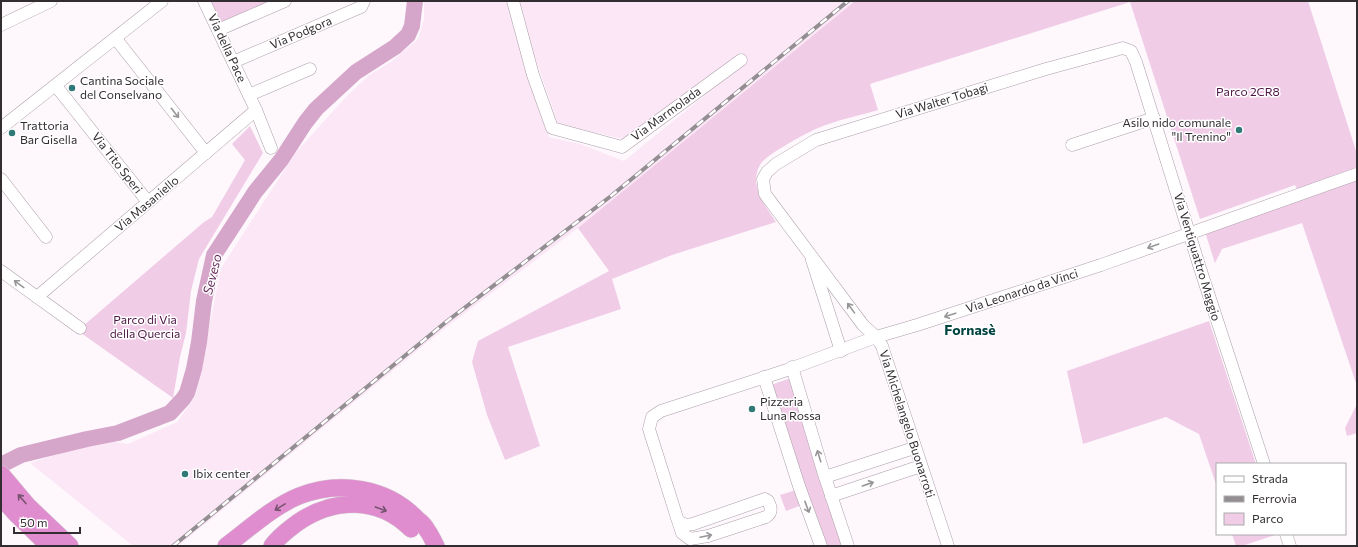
<svg xmlns="http://www.w3.org/2000/svg" width="1358" height="547" viewBox="0 0 1358 547" font-family="Commissioner,sans-serif">
<style>
.built{fill:#fce7f6}
.green{fill:#f0cce7}
.lines{fill:none;stroke-linecap:round;stroke-linejoin:round}
.river{stroke:#d5a6ca;stroke-width:16}
.minor-casing{stroke:#ab9ea8;stroke-width:13}
.highway-casing{stroke:#d6d5d6;stroke-width:18}
.minor{stroke:#fff;stroke-width:12}
.highway{stroke:#df8dce;stroke-width:17}
.rail-casing{stroke:#938e92;stroke-width:4}
.rail{stroke:#fff;stroke-width:2.5;stroke-dasharray:8;stroke-linecap:butt}
.oneway{stroke:#989698}
.oneway2{stroke:#775370}
.poi-dot{fill:#307976;stroke:#fff;stroke-width:1.5}
.labels{text-anchor:middle;stroke-width:3;stroke-linejoin:round;paint-order:stroke}
.street-label{font-size:12px;fill:#322d31;stroke:#fff}
.poi-label{font-size:12px;fill:#322d31;stroke:#fff;text-anchor:start}
.park-label{font-size:12px;fill:#4c1544;stroke:#fff}
.water-label{font-size:13px;font-style:italic;fill:#6b3261;stroke:#fff}
.quarter-label{font-size:14px;font-weight:bold;fill:#004341;stroke:#fff}
</style>
<rect width="100%" height="100%" fill="#fef8fd"/>
<path class="built" d="M 424,1 L 507,1 L 525,69 L 549,137 L 580,144 L 624,161 L 748,60 L 741,52 L 725,66 L 623,139 L 558,124 L 521,17 L 518,1 L 855,1 L 578,228 L 440,332 L 178,546 L 133,546 L 30,463 L 104,440 L 128,444 L 177,422 L 195,397 L 221,268 L 296,152 L 345,98 L 368,76 L 392,61 L 418,39 L 424,19 Z"/>
<g class="green">
<path d="M 211,1 L 271,1 L 222,23 Z"/>
<path d="M 855,1 L 1308,1 L 1357,154 L 1357,168 L 1297,189 L 1295,185 L 1200,219 L 1130,2 L 870,84 L 878,110 C 858,116 837,120 818,128 C 806,133 772,152 763,161 C 758,166 756,174 756,181 C 757,196 768,210 776,222 L 672,255 L 612,279 L 621,309 L 508,347 L 540,446 L 505,460 L 487,415 L 472,362 L 478,341 L 609,271 L 578,228 Z"/>
<path d="M 250,126 L 263,153 L 199,259 L 191,291 L 186,333 L 180,357 L 173,398 L 81,333 L 83,326 L 204,222 L 212,217 L 245,160 L 232,144 Z"/>
<path d="M 1357,179 L 1357,386 L 1302,223 L 1222,249 L 1215,263 L 1205,232 Z"/>
<path d="M 1209,321 L 1256,464 L 1217,464 L 1217,487 L 1199,434 L 1166,417 L 1083,444 L 1067,371 Z"/>
<path d="M 791,378 L 846,546 L 825,546 L 771,385 Z"/>
<path d="M 1357,404 L 1357,433 L 1347,436 L 1345,428 Z"/>
<path d="M 796,490 L 802,505 L 786,511 L 780,495 Z"/>
<path d="M 1232,534 L 1278,534 L 1242,546 L 1236,546 Z"/>
</g>
<g class="lines">
<path class="river" d="M 1,467 L 3,464 L 21,455 L 87,439 L 118,433 L 170,413 L 183,399 L 187,393 L 194,369 L 199,342 L 204,301 L 214,255 L 255,192 L 281,160 L 305,123 L 316,109 L 356,72 L 395,47 L 408,35 L 412,26 L 415,1"/>
<g class="minor-casing">
<g id="minor">
<path d="M 204,1 L 256,110 L 271,148"/>
<path d="M 513,1 L 533,75 L 552,128 L 622,147 L 741,60"/>
<path d="M 1,25 L 51,1"/>
<path d="M 218,30 L 285,1"/>
<path d="M 116,39 L 206,153"/>
<path d="M 233,62 L 361,7 L 364,1"/>
<path d="M 56,86 L 148,202"/>
<path d="M 249,95 L 310,69"/>
<path d="M 1,128 L 162,1"/>
<path d="M 1072,145 L 1154,118"/>
<path d="M 1,179 L 46,237"/>
<path d="M 812,260 L 841,351"/>
<path d="M 1,271 L 80,328"/>
<path d="M 37,297 L 256,110"/>
<path d="M 792,367 L 823,471 L 848,546"/>
<path d="M 764,377 L 799,486 L 821,546"/>
<path d="M 825,477 L 914,448"/>
<path d="M 831,496 L 921,466"/>
<path d="M 678,521 L 686,525 L 693,524 L 765,499 L 768,501 C 771,507 773,512 766,517 L 708,536 L 690,539 L 682,533 L 678,521 L 649,429 L 652,417 L 661,411 L 787,370 L 876,337 L 917,325 L 1101,265 L 1357,174"/>
<path d="M 1286,534 L 1290,546"/>
<path d="M 948,546 L 882,346 L 876,337 L 863,325 L 765,194 L 763,179 L 767,172 L 776,164 L 816,140 L 1046,69 L 1123,48 L 1131,51 L 1136,62 L 1199,265 L 1264,464"/>
</g>
</g>
<g class="highway-casing">
<g id="highway">
<path d="M 1,474 L 28,506 L 70,546"/>
<path d="M 1,497 L 17,515 L 49,546"/>
<path d="M 226,546 C 249,529 272,507 299,496 C 339,480 387,487 417,519 C 421,522 425,526 427,530 C 431,535 433,541 436,546"/>
<path d="M 272,546 C 278,537 288,530 297,523 C 333,498 378,496 411,529"/>
</g>
</g>
<use href="#minor" class="minor"/>
<use href="#highway" class="highway"/>
<g class="rail-casing">
<path id="rail" d="M 173,546 L 446,322 L 611,196 L 848,1"/>
</g>
<use href="#rail" class="rail"/>
</g>
<defs><path id="oneway-shaft" d="M-6 0H5M1.5-3L5.5 0L1.5 3" fill="none" stroke-width="1.6" stroke-linecap="round" stroke-linejoin="round"/></defs>
<g class="oneway">
<use href="#oneway-shaft" transform="translate(175 113) rotate(52)"/>
<use href="#oneway-shaft" transform="translate(1153 246) rotate(160)"/>
<use href="#oneway-shaft" transform="translate(19 284) rotate(-144)"/>
<use href="#oneway-shaft" transform="translate(851 308) rotate(-126)"/>
<use href="#oneway-shaft" transform="translate(950 315) rotate(162)"/>
<use href="#oneway-shaft" transform="translate(819 456) rotate(-107)"/>
<use href="#oneway-shaft" transform="translate(868 484) rotate(-19)"/>
<use href="#oneway-shaft" transform="translate(807 507) rotate(70)"/>
<use href="#oneway-shaft" transform="translate(706 536) rotate(-12)"/>
</g>
<g class="oneway2">
<use href="#oneway-shaft" transform="translate(22 499) rotate(-131)"/>
<use href="#oneway-shaft" transform="translate(280 507) rotate(149)"/>
<use href="#oneway-shaft" transform="translate(381 509) rotate(20)"/>
</g>
<g class="poi-dot">
<circle cx="72" cy="88" r="4"/>
<circle cx="1239" cy="130" r="4"/>
<circle cx="12" cy="133" r="4"/>
<circle cx="752" cy="409" r="4"/>
<circle cx="185" cy="474" r="4"/>
</g>
<g class="labels">
<g class="street-label">
<text transform="translate(301 33) rotate(-23)" y="4">Via Podgora</text>
<text transform="translate(227 48) rotate(65)" y="4">Via della Pace</text>
<text transform="translate(942 101) rotate(-17)" y="4">Via Walter Tobagi</text>
<text transform="translate(666 114) rotate(-36)" y="4">Via Marmolada</text>
<text transform="translate(117 163) rotate(52)" y="4">Via Tito Speri</text>
<text transform="translate(147 204) rotate(-40)" y="4">Via Masaniello</text>
<text transform="translate(1197 257) rotate(73)" y="4">Via Ventiquattro Maggio</text>
<text transform="translate(1022 291) rotate(-18)" y="4">Via Leonardo da Vinci</text>
<text transform="translate(907 424) rotate(72)" y="4">Via Michelangelo Buonarroti</text>
</g>
<g class="poi-label">
<text x="80" y="85">Cantina Sociale<tspan x="80" dy="14">del Conselvano</tspan></text>
<text x="1231" y="127" text-anchor="end">Asilo nido comunale<tspan x="1231" dy="14">"Il Trenino"</tspan></text>
<text x="20" y="130">Trattoria<tspan x="20" dy="14">Bar Gisella</tspan></text>
<text x="760" y="406">Pizzeria<tspan x="760" dy="14">Luna Rossa</tspan></text>
<text x="193" y="478">Ibix center</text>
</g>
<g class="park-label">
<text x="1248" y="96">Parco 2CR8</text>
<text x="145" y="324">Parco di Via<tspan x="145" dy="14">della Quercia</tspan></text>
</g>
<g class="water-label">
<text transform="translate(212 274) rotate(-76)" y="5">Seveso</text>
</g>
<g class="quarter-label">
<text x="970" y="335">Fornasè</text>
</g>
</g>
<rect width="1358" height="547" fill="none" stroke="#322d31" stroke-width="4"/>
<rect x="1216" y="463" width="130" height="72" fill="#ffffff" stroke="#adabad"/>
<rect x="1224" y="476" width="20" height="6" fill="#ffffff" stroke="#adabad"/>
<text x="1252" y="483" font-size="12" fill="#322d31">Strada</text>
<rect x="1224" y="496" width="20" height="6" fill="#938e92" stroke="#adabad"/>
<text x="1252" y="503" font-size="12" fill="#322d31">Ferrovia</text>
<rect x="1224" y="513" width="20" height="12" fill="#f0cce7" stroke="#adabad"/>
<text x="1252" y="523" font-size="12" fill="#322d31">Parco</text>
<path d="M14 527v6h66v-6" fill="none" stroke="#322d31" stroke-width="2"/>
<text x="20" y="527" font-size="12" fill="#322d31" stroke="#ffffff" stroke-width="3" paint-order="stroke">50 m</text>
</svg>
